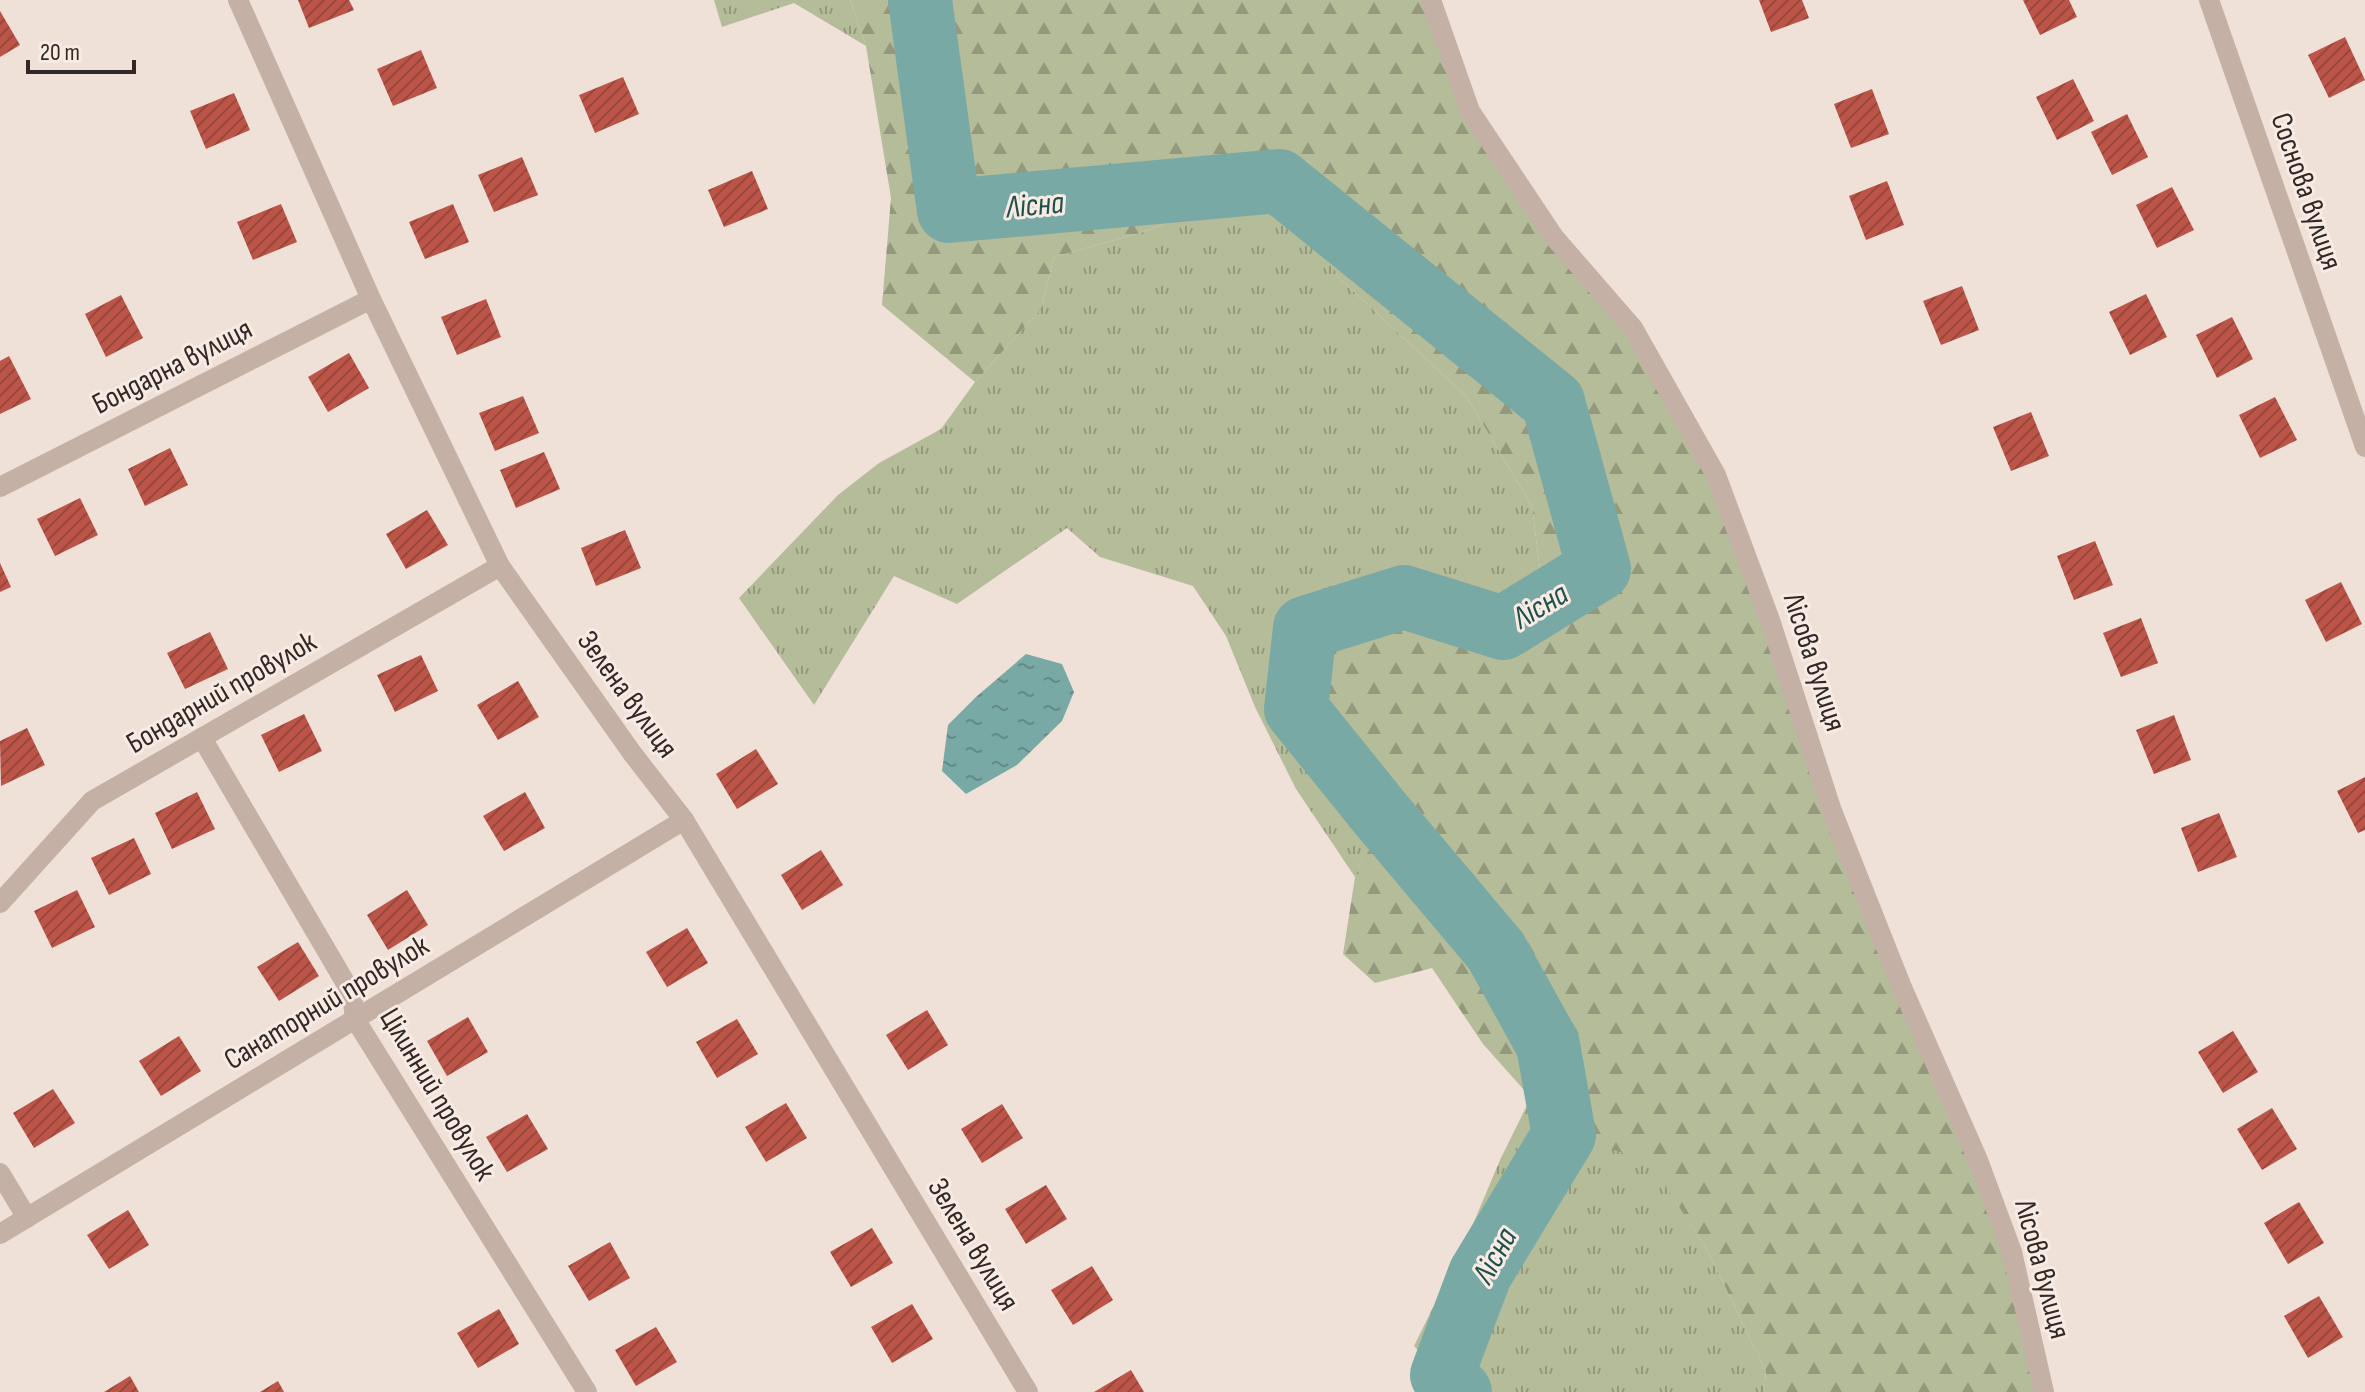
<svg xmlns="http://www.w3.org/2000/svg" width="2365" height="1392" viewBox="0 0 2365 1392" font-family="'Sofia Sans Condensed',sans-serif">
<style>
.grass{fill:url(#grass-tufts)}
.forest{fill:url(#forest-firs)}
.water{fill:url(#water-ripples)}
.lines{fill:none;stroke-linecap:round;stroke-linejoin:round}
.river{stroke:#79a9a5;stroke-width:64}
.building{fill:url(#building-hatch)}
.minor{stroke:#c5b0a5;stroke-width:20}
.labels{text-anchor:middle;stroke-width:6;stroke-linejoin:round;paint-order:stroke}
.street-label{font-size:30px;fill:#322826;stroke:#f7ebe4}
.water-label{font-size:32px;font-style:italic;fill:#1f504c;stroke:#f7ebe4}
</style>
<defs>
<pattern id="grass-tufts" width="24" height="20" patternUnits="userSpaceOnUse" patternTransform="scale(2)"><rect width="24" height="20" fill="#b5bc99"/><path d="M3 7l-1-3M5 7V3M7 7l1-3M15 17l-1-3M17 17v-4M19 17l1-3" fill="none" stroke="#94997d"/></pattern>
<pattern id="forest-firs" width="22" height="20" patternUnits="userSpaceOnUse" patternTransform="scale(2)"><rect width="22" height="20" fill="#b5bc99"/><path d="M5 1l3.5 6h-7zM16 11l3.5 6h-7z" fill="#94997d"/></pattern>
<pattern id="water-ripples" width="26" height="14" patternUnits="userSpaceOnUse" patternTransform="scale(2)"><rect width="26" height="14" fill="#79a9a5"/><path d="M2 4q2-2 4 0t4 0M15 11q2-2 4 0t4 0" fill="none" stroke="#648a86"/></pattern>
<pattern id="building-hatch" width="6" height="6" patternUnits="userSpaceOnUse" patternTransform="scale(2)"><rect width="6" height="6" fill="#bd5448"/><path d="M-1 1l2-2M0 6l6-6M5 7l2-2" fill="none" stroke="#9a463c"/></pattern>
</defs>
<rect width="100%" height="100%" fill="#efe1d8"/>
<g class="grass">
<path d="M 714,0 L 850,0 L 866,46 L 794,3 L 722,27 Z"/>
<path d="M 1308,161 L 1337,276 L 1466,396 L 1532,506 L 1544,602 L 1503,628 L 1404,597 L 1296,709 L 1379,812 L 1355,877 L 1296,789 L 1255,707 L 1226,636 L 1193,586 L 1100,557 L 1067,528 L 957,604 L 894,576 L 814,705 L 739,598 L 838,495 L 879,463 L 941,429 L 975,382 L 1041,309 L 1054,257 L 1140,233 L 1279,181 Z"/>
<path d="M 1531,1097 L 1564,1135 L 1649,1160 L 1708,1251 L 1766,1372 L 1764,1392 L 1445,1392 L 1442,1375 L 1414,1346 L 1468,1236 L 1500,1160 Z"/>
</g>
<path class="forest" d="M 850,0 L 1431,0 L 1470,111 L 1633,328 L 1716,475 L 1832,811 L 1978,1160 L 2044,1392 L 1764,1392 L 1766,1372 L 1708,1251 L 1649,1161 L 1564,1135 L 1483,1044 L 1432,968 L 1375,983 L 1343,954 L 1355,877 L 1378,812 L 1296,709 L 1305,628 L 1404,597 L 1503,628 L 1544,602 L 1532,506 L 1466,396 L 1337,276 L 1308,161 L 1279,181 L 1140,233 L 1054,257 L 1041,309 L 975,382 L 882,305 L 891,198 L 866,46 Z"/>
<path class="water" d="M 1026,654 L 1062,664 L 1074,692 L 1062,721 L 1017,765 L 966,794 L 942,771 L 948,725 L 976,697 Z"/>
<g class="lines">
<path class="river" d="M 920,0 L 949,211 L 1279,181 L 1553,402 L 1599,569 L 1503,628 L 1404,597 L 1305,628 L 1296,709 L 1379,812 L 1496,951 L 1548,1045 L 1564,1135 L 1480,1274 L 1442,1375 L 1460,1392"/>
</g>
<g class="building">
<path d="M 298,0 L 349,0 L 354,10 L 309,28 Z"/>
<path d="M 1759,0 L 1802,0 L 1809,18 L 1771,32 Z"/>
<path d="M 2023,0 L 2069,0 L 2077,17 L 2040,35 Z"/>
<path d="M 0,11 L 20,45 L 0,57 Z"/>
<path d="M 2345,37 L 2365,80 L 2329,98 L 2308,55 Z"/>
<path d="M 421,50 L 437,88 L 393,106 L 377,69 Z"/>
<path d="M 623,77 L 639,114 L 595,133 L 579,95 Z"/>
<path d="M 2073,79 L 2094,121 L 2057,140 L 2036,97 Z"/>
<path d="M 1872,89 L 1889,134 L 1851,148 L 1834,104 Z"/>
<path d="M 234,93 L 250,130 L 206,149 L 190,111 Z"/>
<path d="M 2127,114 L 2148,157 L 2112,175 L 2091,132 Z"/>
<path d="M 522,157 L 538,195 L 494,212 L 478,175 Z"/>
<path d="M 752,171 L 768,209 L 724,227 L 708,190 Z"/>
<path d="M 1887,181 L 1904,225 L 1866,240 L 1849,196 Z"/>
<path d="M 2172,187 L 2194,230 L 2157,248 L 2136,205 Z"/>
<path d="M 281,204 L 297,242 L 253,260 L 237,222 Z"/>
<path d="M 453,204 L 469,242 L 425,259 L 409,222 Z"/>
<path d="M 1962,286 L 1979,330 L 1941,345 L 1923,301 Z"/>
<path d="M 2146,294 L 2167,337 L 2130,355 L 2109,312 Z"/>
<path d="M 121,295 L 143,338 L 106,357 L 85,314 Z"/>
<path d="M 486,299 L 501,337 L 457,355 L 441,317 Z"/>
<path d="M 2232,317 L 2253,359 L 2217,378 L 2196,335 Z"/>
<path d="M 349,353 L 369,388 L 328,412 L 308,377 Z"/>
<path d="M 9,356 L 31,399 L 0,414 L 0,361 Z"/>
<path d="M 523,396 L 539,433 L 495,451 L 479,413 Z"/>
<path d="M 2275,397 L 2297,440 L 2260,458 L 2239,415 Z"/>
<path d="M 2031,412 L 2049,456 L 2011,471 L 1993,427 Z"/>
<path d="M 170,448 L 188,485 L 145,506 L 128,469 Z"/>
<path d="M 544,452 L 560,489 L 516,508 L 500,470 Z"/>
<path d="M 80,498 L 98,535 L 55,556 L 37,519 Z"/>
<path d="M 427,510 L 448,545 L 406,569 L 386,534 Z"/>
<path d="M 625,530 L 641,568 L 596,586 L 581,548 Z"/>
<path d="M 2095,541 L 2113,585 L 2074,600 L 2057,556 Z"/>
<path d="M 0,563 L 11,587 L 0,592 Z"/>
<path d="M 2341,582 L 2362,624 L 2326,642 L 2305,600 Z"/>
<path d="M 2141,618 L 2158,663 L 2121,677 L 2103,633 Z"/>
<path d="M 210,632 L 228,669 L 185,689 L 167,653 Z"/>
<path d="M 421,655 L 438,691 L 395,712 L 377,675 Z"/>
<path d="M 518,681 L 539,717 L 498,740 L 477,705 Z"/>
<path d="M 304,714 L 322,751 L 279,772 L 261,735 Z"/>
<path d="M 2174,715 L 2191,760 L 2154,774 L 2136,730 Z"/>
<path d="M 27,728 L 45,765 L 1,786 L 0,741 Z"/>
<path d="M 756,749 L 778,784 L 737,809 L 716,774 Z"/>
<path d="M 2365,777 L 2365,830 L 2358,833 L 2337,791 Z"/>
<path d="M 197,792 L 215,829 L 172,849 L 155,813 Z"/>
<path d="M 525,792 L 545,828 L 504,851 L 483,816 Z"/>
<path d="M 2219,813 L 2237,857 L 2198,872 L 2181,828 Z"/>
<path d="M 134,838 L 151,874 L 109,895 L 91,858 Z"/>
<path d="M 821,850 L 843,885 L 802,910 L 781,875 Z"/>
<path d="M 77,890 L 95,927 L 52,948 L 34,911 Z"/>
<path d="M 407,890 L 428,925 L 388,950 L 367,915 Z"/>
<path d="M 687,928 L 708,963 L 667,987 L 646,952 Z"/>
<path d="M 298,942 L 319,976 L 279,1001 L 257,967 Z"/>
<path d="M 927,1010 L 948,1045 L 908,1070 L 886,1035 Z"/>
<path d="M 468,1017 L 488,1052 L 447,1076 L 427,1041 Z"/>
<path d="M 737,1019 L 758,1054 L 717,1078 L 696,1042 Z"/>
<path d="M 2233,1031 L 2258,1072 L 2223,1093 L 2198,1052 Z"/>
<path d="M 179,1036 L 201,1071 L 161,1096 L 139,1061 Z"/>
<path d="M 53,1089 L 75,1123 L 34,1148 L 13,1113 Z"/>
<path d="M 786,1103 L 807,1138 L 766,1162 L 745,1127 Z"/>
<path d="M 1002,1104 L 1023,1138 L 982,1163 L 961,1129 Z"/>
<path d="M 2272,1108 L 2297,1149 L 2262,1170 L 2237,1129 Z"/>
<path d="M 527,1114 L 548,1149 L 507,1172 L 486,1137 Z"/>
<path d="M 1046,1185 L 1067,1219 L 1026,1244 L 1005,1209 Z"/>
<path d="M 2299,1202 L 2324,1243 L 2288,1264 L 2264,1223 Z"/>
<path d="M 128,1210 L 149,1245 L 109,1269 L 87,1235 Z"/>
<path d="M 872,1228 L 893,1263 L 851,1287 L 830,1252 Z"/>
<path d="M 610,1242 L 630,1278 L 589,1301 L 568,1266 Z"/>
<path d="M 1092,1266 L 1113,1300 L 1073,1325 L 1051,1290 Z"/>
<path d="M 2319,1296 L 2343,1337 L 2308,1358 L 2284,1316 Z"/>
<path d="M 912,1304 L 933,1339 L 892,1363 L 871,1327 Z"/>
<path d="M 499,1309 L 519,1344 L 478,1368 L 457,1333 Z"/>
<path d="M 656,1327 L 677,1362 L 636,1386 L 615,1350 Z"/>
<path d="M 1131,1370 L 1144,1392 L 1094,1392 Z"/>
<path d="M 130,1376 L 139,1392 L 104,1392 Z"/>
<path d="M 278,1381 L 284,1392 L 260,1392 Z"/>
</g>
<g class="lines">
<g class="minor">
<path d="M 238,0 L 371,299 L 500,566 L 632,753 L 684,820 L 1028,1392"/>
<path d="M 1431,0 L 1470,111 L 1554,237 L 1633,328 L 1716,475 L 1770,620 L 1832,811 L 1901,985 L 1978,1160 L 2012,1252 L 2044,1392"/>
<path d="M 2209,0 L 2365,447"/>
<path d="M 0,487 L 371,299"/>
<path d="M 202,738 L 352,994 L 355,1019 L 587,1392"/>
<path d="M 0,903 L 92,801 L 500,566"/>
<path d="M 0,1173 L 27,1218"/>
<path d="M 0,1234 L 684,820"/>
</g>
</g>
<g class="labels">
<g class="street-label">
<text transform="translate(2307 191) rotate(71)" y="10">Соснова вулиця</text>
<text transform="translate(172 366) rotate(-27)" y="10">Бондарна вулиця</text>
<text transform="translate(1815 662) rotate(72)" y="10">Лісова вулиця</text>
<text transform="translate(221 692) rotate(-30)" y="10">Бондарний провулок</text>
<text transform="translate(628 694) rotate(54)" y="10">Зелена вулиця</text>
<text transform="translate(326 1002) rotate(-31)" y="10">Санаторний провулок</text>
<text transform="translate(438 1094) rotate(59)" y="10">Цілинний провулок</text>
<text transform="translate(974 1244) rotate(59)" y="10">Зелена вулиця</text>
<text transform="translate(2043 1269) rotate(75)" y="10">Лісова вулиця</text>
</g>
<g class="water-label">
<text transform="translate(1035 204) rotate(-5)" y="11">Лісна</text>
<text transform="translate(1540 605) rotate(-31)" y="11">Лісна</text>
<text transform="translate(1494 1255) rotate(-61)" y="11">Лісна</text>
</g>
</g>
<path d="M28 60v12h106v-12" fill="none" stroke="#322826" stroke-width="4"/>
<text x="40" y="60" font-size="24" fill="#322826" stroke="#f7ebe4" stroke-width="6" paint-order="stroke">20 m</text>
</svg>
